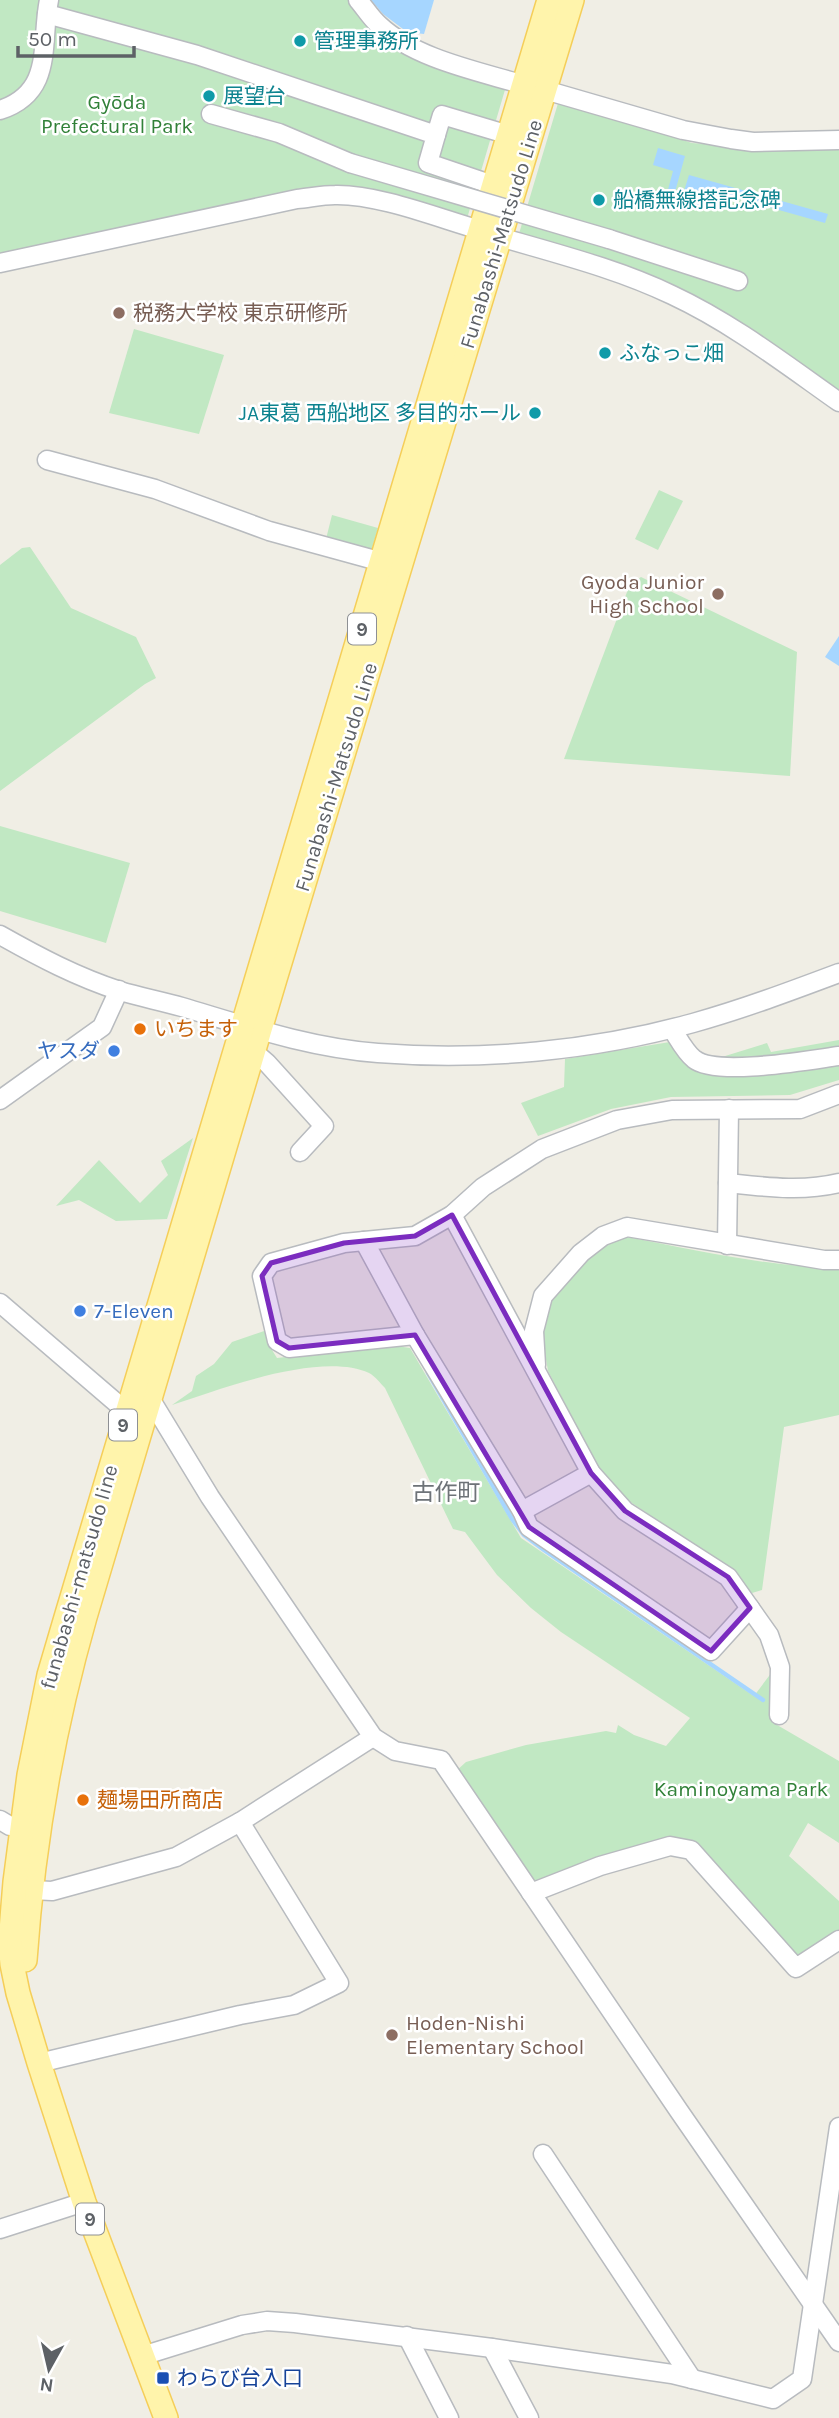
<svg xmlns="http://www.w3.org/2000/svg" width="839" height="2418" viewBox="0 0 839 2418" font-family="Karla,'Noto Sans JP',sans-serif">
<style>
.green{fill:#c1e8c3}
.water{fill:#a6d6ff}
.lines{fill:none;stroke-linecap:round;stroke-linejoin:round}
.stream{stroke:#a6d6ff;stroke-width:4.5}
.minor-casing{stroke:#b8bbbf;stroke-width:21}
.major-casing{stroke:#f5ce59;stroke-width:26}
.minor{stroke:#fff;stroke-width:18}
.major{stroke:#fff4ab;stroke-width:23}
.minor-bridge-casing{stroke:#b8bbbf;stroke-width:21;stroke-linecap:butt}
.minor-bridge{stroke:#fff;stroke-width:18}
.marked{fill:#7b2cbf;fill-opacity:0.2;stroke:#7b2cbf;stroke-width:5;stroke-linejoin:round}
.culture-dot{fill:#0f9aa8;stroke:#fff;stroke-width:2.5}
.education-dot{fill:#8d6e63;stroke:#fff;stroke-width:2.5}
.food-dot{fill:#e8710a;stroke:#fff;stroke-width:2.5}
.shop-dot{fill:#3f7fe0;stroke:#fff;stroke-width:2.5}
.transit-dot{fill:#1a4fb4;stroke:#fff;stroke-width:2.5}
.labels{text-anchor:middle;stroke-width:5;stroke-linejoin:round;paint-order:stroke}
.shield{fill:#fff;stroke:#8e9094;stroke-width:2}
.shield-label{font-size:19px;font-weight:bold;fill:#5d6166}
.culture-label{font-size:21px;fill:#0d838f;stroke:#fff;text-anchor:start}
.park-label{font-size:21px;fill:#318138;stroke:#fff}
.street-label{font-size:21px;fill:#5d6166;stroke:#fff}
.education-label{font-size:21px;fill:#785e54;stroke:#fff;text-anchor:start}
.food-label{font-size:21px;fill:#c56008;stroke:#fff;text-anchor:start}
.shop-label{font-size:21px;fill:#366cbe;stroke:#fff;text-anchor:end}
.transit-label{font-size:21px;fill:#164399;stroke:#fff;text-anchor:start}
.neighbourhood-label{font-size:23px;fill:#6e7378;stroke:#fff}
</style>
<rect width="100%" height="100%" fill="#f0eee5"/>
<g class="green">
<path d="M 0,0 L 349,0 L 405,55 L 507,83 L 466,222 L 377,194 L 0,257 Z"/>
<path d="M 559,100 L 692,143 L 741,147 L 839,146 L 839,391 L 742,324 L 647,275 L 518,237 Z"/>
<path d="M 134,329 L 224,355 L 199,434 L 109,413 Z"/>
<path d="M 659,490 L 683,501 L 658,550 L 635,539 Z"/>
<path d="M 332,515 L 378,528 L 371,552 L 326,539 Z"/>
<path d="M 30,547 L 71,608 L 136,637 L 156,678 L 145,684 L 0,791 L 0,565 L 22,548 Z"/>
<path d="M 641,577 L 797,652 L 790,776 L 564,759 L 630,584 Z"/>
<path d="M 0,826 L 130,863 L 106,943 L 0,911 Z"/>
<path d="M 839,1040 L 839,1051 L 762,1060 L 709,1061 L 767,1043 L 771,1052 Z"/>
<path d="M 670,1042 L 687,1062 L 839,1062 L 839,1080 L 790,1095 L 671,1097 L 611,1109 L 538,1136 L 521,1103 L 564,1087 L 565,1059 Z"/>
<path d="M 193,1138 L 167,1219 L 116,1221 L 79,1200 L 56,1206 L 99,1160 L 140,1203 L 168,1175 L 161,1161 Z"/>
<path d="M 627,1237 C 696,1250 768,1267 839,1268 L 839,1415 L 784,1427 L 762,1590 L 752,1593 L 731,1570 L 629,1501 L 597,1465 L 548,1371 L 541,1330 L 553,1297 L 585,1260 L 605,1243 Z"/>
<path d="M 267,1330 L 272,1350 L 277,1358 L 390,1345 L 410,1348 L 521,1538 L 754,1696 L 772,1672 L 772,1722 L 839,1761 L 839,1843 L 808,1823 L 789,1856 L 839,1901 L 839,1931 L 805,1955 L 790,1954 L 693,1845 L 538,1882 L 530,1881 L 455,1772 L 466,1762 L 526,1745 L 606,1731 L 616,1733 L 618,1725 L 634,1735 L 666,1746 L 690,1718 L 561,1632 L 531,1608 L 497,1575 L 465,1532 L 453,1529 L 385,1388 C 380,1383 375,1376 369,1373 C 321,1351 220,1389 172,1405 L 192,1391 L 196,1376 L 214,1364 L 232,1342 Z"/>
</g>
<g class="water">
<path d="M 371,0 L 434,0 L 424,34 L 407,32 L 383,14 Z"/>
<path d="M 658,148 L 685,156 L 675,192 L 683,194 L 689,175 L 828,214 L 825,223 L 704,189 L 699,206 L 666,197 L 673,171 L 653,165 Z"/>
<path d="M 839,636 L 839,666 L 825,657 Z"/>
</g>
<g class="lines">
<path class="stream" d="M 428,1373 L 512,1519 L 524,1535 L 544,1550 L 763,1700"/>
<g class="minor-casing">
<g id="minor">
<path d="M 358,0 C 365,8 371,18 379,25 C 415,59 478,71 524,85"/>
<path d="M 47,14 L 197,55 L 436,135 L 428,163 L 484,182"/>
<path d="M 545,90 L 683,130 L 731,139 L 753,142 L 839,140"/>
<path d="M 0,110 C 55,92 40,43 49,0"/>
<path d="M 211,114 L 279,133 L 350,163"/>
<path d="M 436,135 L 442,115 L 499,132"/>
<path d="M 500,237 C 558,254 618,269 672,295 C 732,323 785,364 839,402"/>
<path d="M 609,239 L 738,281"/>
<path d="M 0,263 L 297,199 C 309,198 322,195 335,195 C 378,194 438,218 480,230"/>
<path d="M 47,460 L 155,489 L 269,531 L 382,562"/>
<path d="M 0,935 C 39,957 77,977 120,991 C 140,997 161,1001 182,1007 C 246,1026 310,1048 378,1053 C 483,1061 592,1051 693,1023 C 743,1009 791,991 839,973"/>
<path d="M 672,1029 C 678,1038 685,1052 694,1059 C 716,1077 809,1060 839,1056"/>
<path d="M 253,1051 L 267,1063 L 324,1126 L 300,1152"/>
<path d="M 0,1100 L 102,1027 L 119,990"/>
<path d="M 728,1183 C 766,1187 802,1192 839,1183"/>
<path d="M 452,1215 L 591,1473 L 625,1511 L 728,1577 L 769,1635 L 780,1667 L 779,1715"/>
<path d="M 364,1241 L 415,1335 L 522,1511 L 529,1527 L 711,1651 L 750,1608"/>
<path d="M 727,1245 L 729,1109"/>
<path d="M 0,1303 L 127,1412"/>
<path d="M 415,1335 L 289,1348 L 277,1341 L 262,1276 L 271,1263 L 344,1243 L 415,1236 L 452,1215 L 483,1187 L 542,1149 L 617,1120 L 672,1110 L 800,1109 L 839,1094"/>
<path d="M 536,1365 L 534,1331 L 543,1296 L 581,1253 L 603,1236 L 627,1227 L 824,1260 L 839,1260"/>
<path d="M 151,1400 L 210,1497 L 373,1737 L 395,1751 L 441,1760 L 679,2111 L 839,2342"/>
<path d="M 522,1511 L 591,1473"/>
<path d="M 0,1820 L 10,1826 L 32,1830"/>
<path d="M 32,1890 L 52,1891 L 176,1857 L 240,1822 L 373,1737"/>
<path d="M 531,1893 L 600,1866 L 670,1846 L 691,1850 L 796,1968 L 839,1940"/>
<path d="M 39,2063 L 240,2015 L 294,2005 L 339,1983 L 240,1822"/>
<path d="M 543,2154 L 692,2379"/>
<path d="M 0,2229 L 84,2202"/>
<path d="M 407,2336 L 449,2418"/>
<path d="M 492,2348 L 529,2418"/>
<path d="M 142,2356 L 242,2325 L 267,2321 L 295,2323 L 492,2348 L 672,2374 L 773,2399 L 802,2379 L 839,2127"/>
</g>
</g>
<g class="major-casing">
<g id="major">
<path d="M 25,1960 C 33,1844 53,1729 85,1617 L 275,979 L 572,0"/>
<path d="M 166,2418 L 84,2202 L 39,2063 L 18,1993 L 12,1964 L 10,1943 L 15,1882 L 29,1775 L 49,1675 L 67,1614 L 549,0"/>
</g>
</g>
<use href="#minor" class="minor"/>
<use href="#major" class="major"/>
<g class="minor-bridge-casing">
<path id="minor-bridge" d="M 350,163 L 609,239"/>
</g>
<use href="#minor-bridge" class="minor-bridge"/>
</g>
<path class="marked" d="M 452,1215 L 591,1473 L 625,1511 L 728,1577 L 750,1608 L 711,1651 L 529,1527 L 415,1335 L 289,1348 L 277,1341 L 262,1276 L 271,1263 L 344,1243 L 415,1236 Z"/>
<g class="culture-dot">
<circle cx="300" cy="41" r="7"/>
<circle cx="209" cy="96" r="7"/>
<circle cx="599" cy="200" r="7"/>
<circle cx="605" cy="353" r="7"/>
<circle cx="535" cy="413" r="7"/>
</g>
<g class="education-dot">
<circle cx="119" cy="313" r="7"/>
<circle cx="718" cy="594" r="7"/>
<circle cx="392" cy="2035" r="7"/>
</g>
<g class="food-dot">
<circle cx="140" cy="1029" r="7"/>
<circle cx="83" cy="1800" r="7"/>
</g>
<g class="shop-dot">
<circle cx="114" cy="1051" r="7"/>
<circle cx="80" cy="1311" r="7"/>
</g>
<rect class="transit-dot" x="156" y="2371" width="14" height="14" rx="3.5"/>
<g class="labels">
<g class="shield">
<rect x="348" y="613.5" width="28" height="31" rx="5"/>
<rect x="109" y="1409.5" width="28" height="31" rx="5"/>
<rect x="76" y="2203.5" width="28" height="31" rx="5"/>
</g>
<g class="shield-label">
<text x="362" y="636">9</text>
<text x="123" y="1432">9</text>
<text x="90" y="2226">9</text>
</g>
<g class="culture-label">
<text x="314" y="48">管理事務所</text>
<text x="223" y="103">展望台</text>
<text x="613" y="207">船橋無線搭記念碑</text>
<text x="619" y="360">ふなっこ畑</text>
<text x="521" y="420" text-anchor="end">JA東葛 西船地区 多目的ホール</text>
</g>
<g class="park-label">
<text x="117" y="109">Gyōda<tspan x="117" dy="24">Prefectural Park</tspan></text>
<text x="741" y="1796">Kaminoyama Park</text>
</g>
<g class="street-label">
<text transform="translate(501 234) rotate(-73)" y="7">Funabashi-Matsudo Line</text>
<text transform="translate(336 777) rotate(-73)" y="7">Funabashi-Matsudo Line</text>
<text transform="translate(79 1577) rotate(-74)" y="7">funabashi-matsudo line</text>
</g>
<g class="education-label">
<text x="133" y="320">税務大学校 東京研修所</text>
<text x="704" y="589" text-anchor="end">Gyoda Junior<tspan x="704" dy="24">High School</tspan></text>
<text x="406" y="2030">Hoden-Nishi<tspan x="406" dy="24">Elementary School</tspan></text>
</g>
<g class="food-label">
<text x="154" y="1036">いちます</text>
<text x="97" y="1807">麺場田所商店</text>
</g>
<g class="shop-label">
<text x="100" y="1058">ヤスダ</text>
<text x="94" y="1318" text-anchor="start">7-Eleven</text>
</g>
<g class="transit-label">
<text x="177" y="2385">わらび台入口</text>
</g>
<g class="neighbourhood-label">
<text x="446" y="1500">古作町</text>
</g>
</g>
<g transform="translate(49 2369) rotate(188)" stroke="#ffffff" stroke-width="5" paint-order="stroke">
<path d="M0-5L12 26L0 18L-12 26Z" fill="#5d6166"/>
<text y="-10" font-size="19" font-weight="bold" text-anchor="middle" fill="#5d6166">N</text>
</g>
<path d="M18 46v10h116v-10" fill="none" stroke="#5d6166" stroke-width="3.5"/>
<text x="28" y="46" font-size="21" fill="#5d6166" stroke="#ffffff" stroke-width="5" paint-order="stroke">50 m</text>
</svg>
